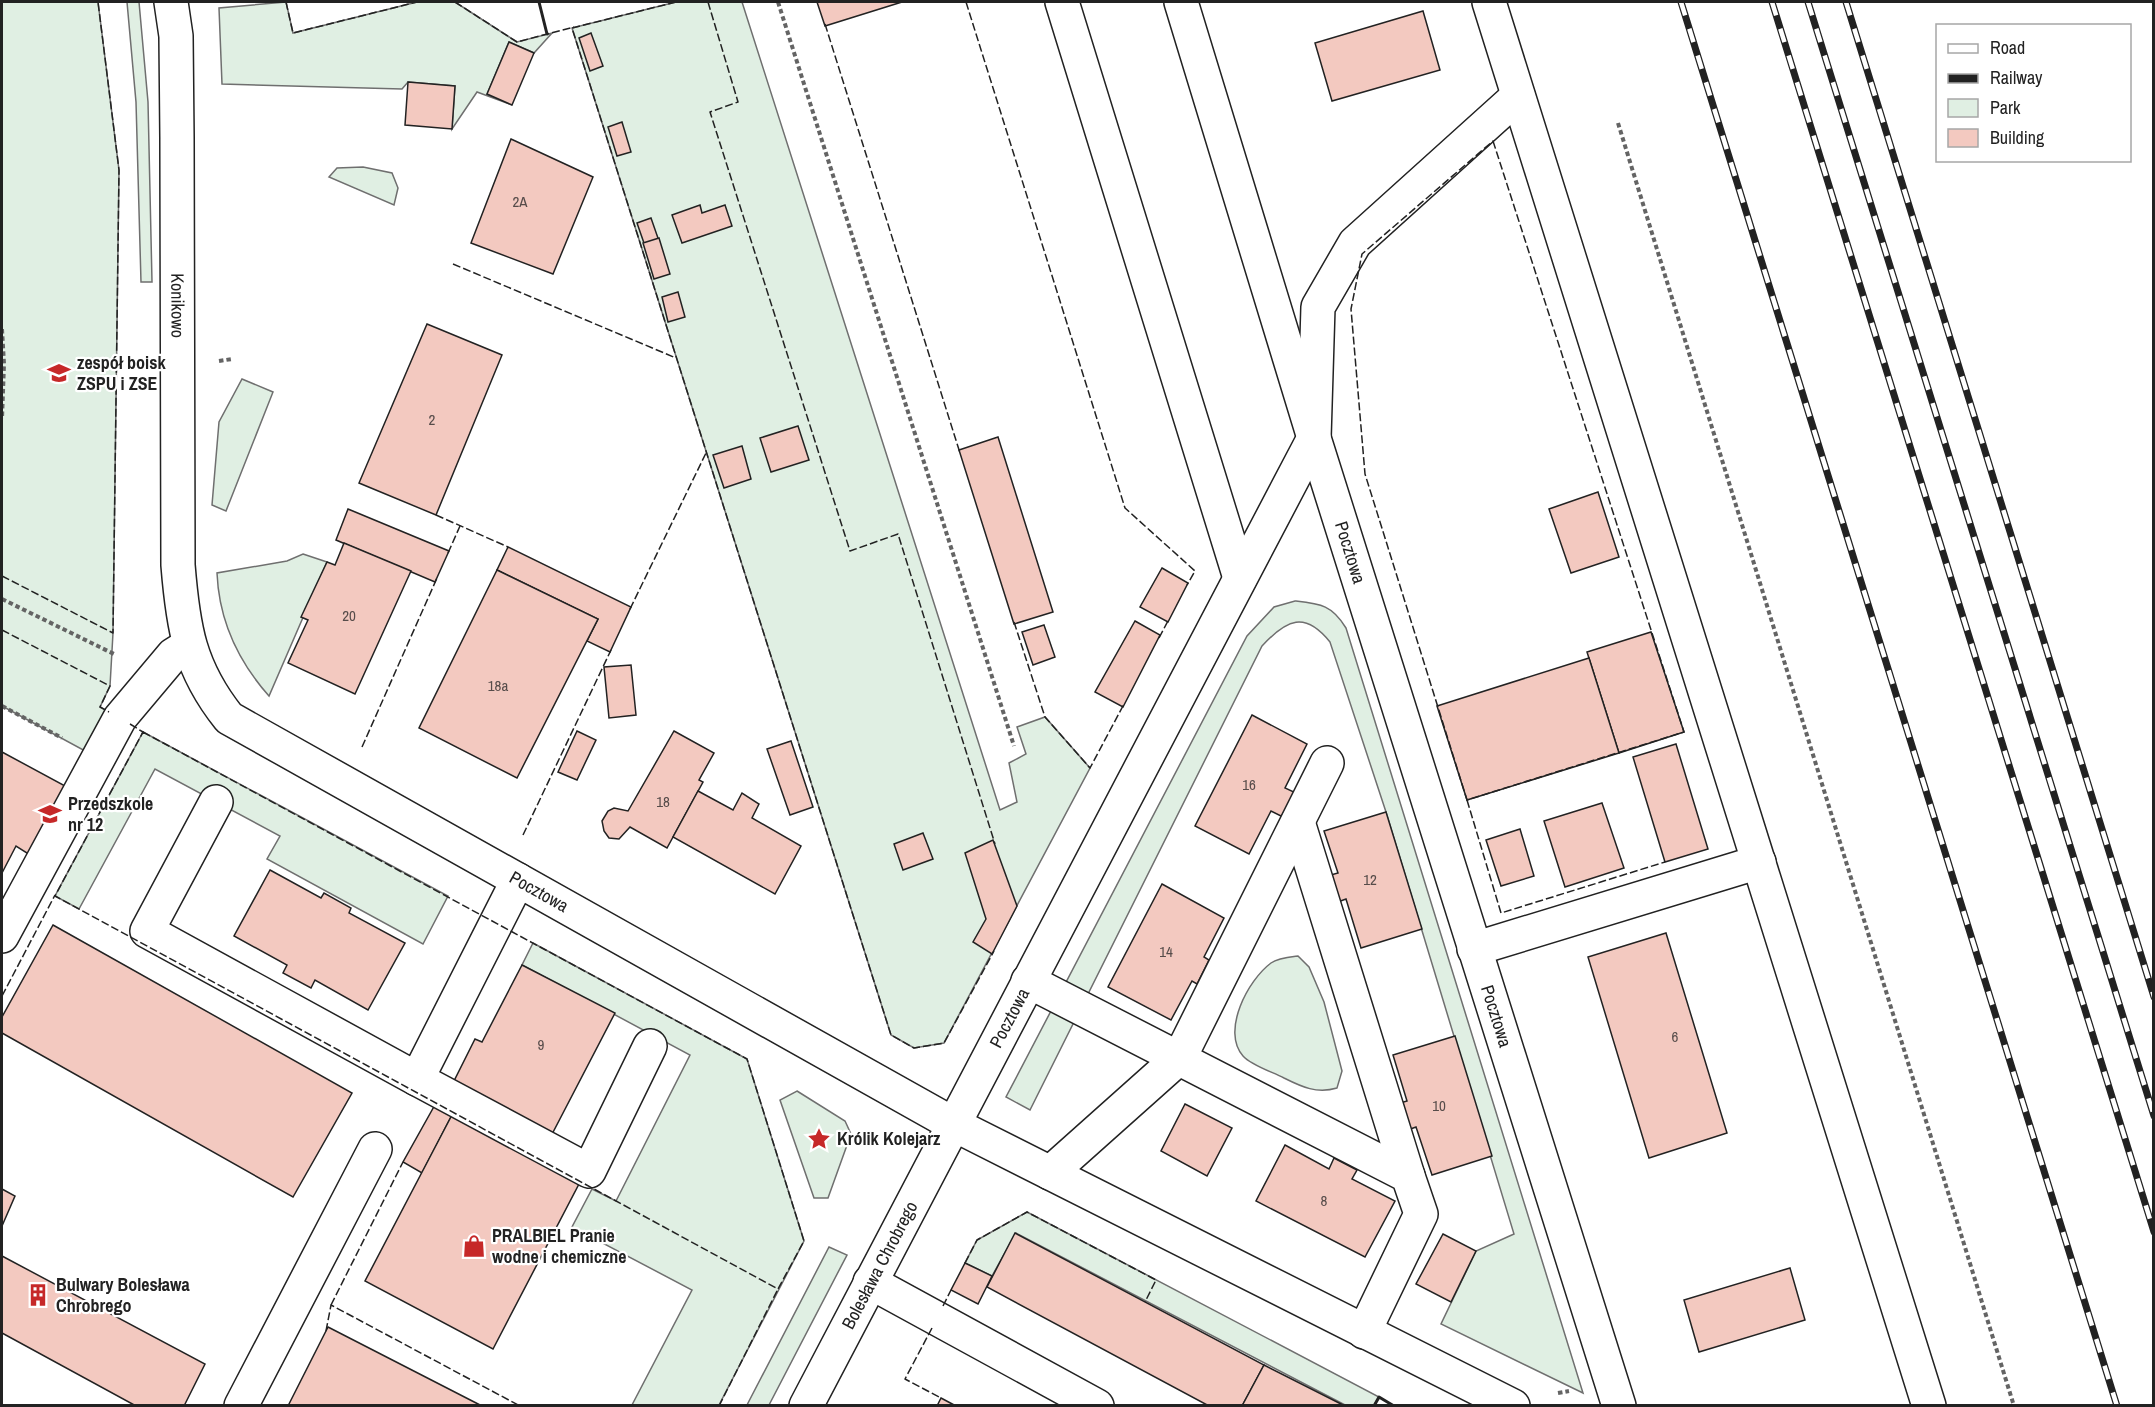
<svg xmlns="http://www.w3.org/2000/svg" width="2155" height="1407" viewBox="0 0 2155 1407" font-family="'Archivo Narrow',sans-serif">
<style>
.green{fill:#e0efe3;stroke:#6f6f6f;stroke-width:1.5}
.building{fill:#f3c9c0;stroke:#222;stroke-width:1.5}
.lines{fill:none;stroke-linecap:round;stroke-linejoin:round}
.minor-casing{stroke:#222;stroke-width:36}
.path{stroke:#646464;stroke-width:4;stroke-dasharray:4.5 3;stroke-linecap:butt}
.minor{stroke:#fff;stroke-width:33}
.rail-casing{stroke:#222;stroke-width:7}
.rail{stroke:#fff;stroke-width:4.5;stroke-dasharray:14;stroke-linecap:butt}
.fence{stroke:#222;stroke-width:1.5;stroke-dasharray:8 3;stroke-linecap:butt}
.wall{stroke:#222;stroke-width:3}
.labels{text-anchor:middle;stroke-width:4.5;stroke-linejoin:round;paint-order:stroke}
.number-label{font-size:15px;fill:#564c4a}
.street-label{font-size:18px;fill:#222;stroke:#fff}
.poi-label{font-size:18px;font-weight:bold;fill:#222;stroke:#fff;text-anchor:start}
</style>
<rect width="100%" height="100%" fill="#fff"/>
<g class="green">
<path d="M 2,2 L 98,2 L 119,170 L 113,633 L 110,686 L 100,707 L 120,718 L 98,758 L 2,706 Z"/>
<path d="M 127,2 L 139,2 L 148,102 L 152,282 L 141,282 L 136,102 Z"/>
<path d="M 286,2 L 293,33 L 417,2 L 455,2 L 517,42 L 552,33 L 534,53 L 509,42 L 487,94 L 512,105 L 477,92 L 452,129 L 455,86 L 408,82 L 402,89 L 222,84 L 219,8 Z"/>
<path d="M 676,2 L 742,2 L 1000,810 L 1017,802 L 1009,763 L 1026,754 L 1017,727 L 1045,717 L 1090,768 L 944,1043 L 914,1048 L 891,1035 L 572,28 Z"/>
<path d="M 363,167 L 392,173 L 398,188 L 394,205 L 329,177 L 337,168 Z"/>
<path d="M 242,379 L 273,392 L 226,511 L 212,505 L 219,422 Z"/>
<path d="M 303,554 L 327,562 L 269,696 C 237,660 219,621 217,573 L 287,561 Z"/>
<path d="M 1295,601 C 1321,604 1332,605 1346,628 L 1583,1393 L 1441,1324 L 1476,1251 L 1514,1234 L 1386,812 L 1330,642 C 1305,611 1287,619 1262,646 L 1030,1110 L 1006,1097 L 1247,636 L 1274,607 Z"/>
<path d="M 143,732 L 448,896 L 423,944 L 267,859 L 280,836 L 155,769 L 79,909 L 55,896 Z"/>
<path d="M 533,943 L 747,1059 L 804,1241 L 719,1405 L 632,1405 L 692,1290 L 572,1227 L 592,1189 L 616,1201 L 690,1055 L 522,965 Z"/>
<path d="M 1298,956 L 1309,967 L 1324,1002 L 1342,1071 L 1337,1088 C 1317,1094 1302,1087 1284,1078 C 1273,1072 1252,1066 1243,1056 C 1221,1031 1248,980 1271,963 C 1278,958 1290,957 1298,956 Z"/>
<path d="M 797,1091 L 845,1121 L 851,1134 L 828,1198 L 814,1198 L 780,1100 Z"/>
<path d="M 1027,1212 L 1379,1397 L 1374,1405 L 1345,1405 L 1016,1233 L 992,1276 L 965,1263 L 977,1240 Z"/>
<path d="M 829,1247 L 847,1255 L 769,1405 L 747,1405 Z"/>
</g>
<g class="building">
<path d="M 817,2 L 902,2 L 825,26 Z"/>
<path d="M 1423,11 L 1440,70 L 1332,101 L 1315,43 Z"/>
<path d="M 591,33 L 603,66 L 590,71 L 579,38 Z"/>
<path d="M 509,42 L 534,53 L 512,105 L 487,94 Z"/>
<path d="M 408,82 L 455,86 L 452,129 L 405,125 Z"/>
<path d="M 622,122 L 631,152 L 617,156 L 608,127 Z"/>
<path d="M 511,139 L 593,177 L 553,274 L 471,243 Z"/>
<path d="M 700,205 L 702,213 L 725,205 L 732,226 L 682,243 L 672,215 Z"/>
<path d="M 651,218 L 659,241 L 645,246 L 637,223 Z"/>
<path d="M 659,238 L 670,274 L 654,279 L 643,243 Z"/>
<path d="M 678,292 L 685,317 L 668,322 L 662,297 Z"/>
<path d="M 427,324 L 502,355 L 436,515 L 359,483 Z"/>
<path d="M 798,426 L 809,460 L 771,472 L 760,438 Z"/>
<path d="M 998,437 L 1053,612 L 1014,624 L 959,450 Z"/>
<path d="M 742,446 L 751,479 L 724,488 L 713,455 Z"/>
<path d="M 1598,492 L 1619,557 L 1571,573 L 1549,509 Z"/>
<path d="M 348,509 L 449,551 L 435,582 L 336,540 Z"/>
<path d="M 344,543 L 411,571 L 355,694 L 288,663 L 308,620 L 301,617 L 327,562 L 335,565 Z"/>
<path d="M 508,547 L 631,607 L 610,652 L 587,641 L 598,619 L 497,570 Z"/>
<path d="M 1162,568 L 1188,583 L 1168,622 L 1140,607 Z"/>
<path d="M 497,570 L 598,619 L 517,778 L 419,728 Z"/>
<path d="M 1135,621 L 1160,635 L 1123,707 L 1095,692 Z"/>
<path d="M 1044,625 L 1055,657 L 1033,665 L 1022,632 Z"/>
<path d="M 1651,632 L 1684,732 L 1619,753 L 1587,652 Z"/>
<path d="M 1589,658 L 1619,753 L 1467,800 L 1437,706 Z"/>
<path d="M 631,665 L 636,715 L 609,718 L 604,667 Z"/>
<path d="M 1252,715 L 1307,744 L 1285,788 L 1296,793 L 1283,817 L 1271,811 L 1249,854 L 1195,826 Z"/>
<path d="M 577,731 L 596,740 L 577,780 L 558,772 Z"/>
<path d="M 674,731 L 714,753 L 699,780 L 703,782 L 667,848 L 630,827 L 619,839 L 609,838 L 604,831 L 602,821 L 608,811 L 614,808 L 628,811 Z"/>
<path d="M 791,741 L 813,807 L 790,815 L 767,749 Z"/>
<path d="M 1676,744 L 1708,849 L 1665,862 L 1633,757 Z"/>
<path d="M 2,752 L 67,787 L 30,855 L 16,846 L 2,873 Z"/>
<path d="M 698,791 L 733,810 L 742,793 L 759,804 L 752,818 L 801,846 L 775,894 L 673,837 Z"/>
<path d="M 1602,803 L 1624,868 L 1565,887 L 1544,821 Z"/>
<path d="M 1386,812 L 1422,929 L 1361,948 L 1346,899 L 1335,903 L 1327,876 L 1338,873 L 1324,831 Z"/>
<path d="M 1520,829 L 1534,876 L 1501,886 L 1486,840 Z"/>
<path d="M 923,833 L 933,859 L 903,870 L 894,844 Z"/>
<path d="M 993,840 L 1017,906 L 992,954 L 973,942 L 986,919 L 965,853 Z"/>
<path d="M 270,870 L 321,898 L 324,893 L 351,908 L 349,913 L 405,943 L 368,1010 L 315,980 L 311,988 L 283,973 L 287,965 L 234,936 Z"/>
<path d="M 1162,884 L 1224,918 L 1204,957 L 1209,960 L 1197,984 L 1192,981 L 1171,1020 L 1108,987 Z"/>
<path d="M 53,925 L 352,1093 L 293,1197 L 2,1033 L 2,1017 Z"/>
<path d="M 1666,933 L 1727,1133 L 1649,1158 L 1588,957 Z"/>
<path d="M 522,965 L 615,1013 L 550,1138 L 451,1087 L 475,1039 L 482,1042 Z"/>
<path d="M 1455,1036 L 1492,1156 L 1432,1175 L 1416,1127 L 1405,1131 L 1397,1104 L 1407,1101 L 1393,1055 Z"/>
<path d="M 436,1103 L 453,1113 L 422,1173 L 403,1162 Z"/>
<path d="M 1185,1104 L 1232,1128 L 1207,1176 L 1161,1151 Z"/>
<path d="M 453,1113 L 580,1182 L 493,1349 L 365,1281 Z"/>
<path d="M 1285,1145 L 1329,1169 L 1334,1158 L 1357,1170 L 1352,1179 L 1395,1201 L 1365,1257 L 1256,1201 Z"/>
<path d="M 2,1189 L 15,1196 L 2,1226 Z"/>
<path d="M 1015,1233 L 1264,1365 L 1242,1406 L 1209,1406 L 987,1287 Z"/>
<path d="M 1443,1234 L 1476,1251 L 1451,1302 L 1416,1284 Z"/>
<path d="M 2,1256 L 205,1364 L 184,1406 L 136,1406 L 2,1333 Z"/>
<path d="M 965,1263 L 992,1276 L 978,1304 L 951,1290 Z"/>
<path d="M 1790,1268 L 1805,1320 L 1699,1352 L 1684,1300 Z"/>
<path d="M 328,1327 L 482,1406 L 288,1406 Z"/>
<path d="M 1264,1365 L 1345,1406 L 1242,1406 Z"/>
<path d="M 941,1398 L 956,1406 L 937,1406 Z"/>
</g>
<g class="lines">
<g class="minor-casing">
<g id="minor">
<path id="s1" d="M 171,2 L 176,36 L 177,138 L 178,565 C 183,627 189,668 229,718 L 953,1124 L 1513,1406"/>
<path d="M 1062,2 L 1240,578"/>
<path id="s2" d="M 1181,2 L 1314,438 L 1619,1406"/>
<path d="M 1489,2 L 1929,1406"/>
<path d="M 216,802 L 147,931 L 417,1079"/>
<path d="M 1298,822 L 1408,1176"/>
<path d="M 518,880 L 417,1079 L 589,1171 L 650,1046"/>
<path d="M 2,936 L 120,718 L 173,655 L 189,645"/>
<path d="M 1474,949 L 1759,862"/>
<path d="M 1028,981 L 1408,1176 L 1421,1214 L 1364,1332"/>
<path d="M 1050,1173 L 1180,1057 L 1327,763"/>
<path d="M 870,1282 L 1097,1406"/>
<path d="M 241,1406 L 375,1149"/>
<path id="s3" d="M 806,1406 L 1314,438 L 1318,307 L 1355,243 L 1518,96"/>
</g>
</g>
<g class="path">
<path d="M 778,2 L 1014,746"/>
<path d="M 1618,123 L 2014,1406"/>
<path d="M 2,329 L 4,364 L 2,419"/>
<path d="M 219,361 L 232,359"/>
<path d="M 2,599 L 116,655"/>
<path d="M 2,706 L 62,738"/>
<path d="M 1558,1393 L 1569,1391"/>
</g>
<use href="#minor" class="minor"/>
<g class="rail-casing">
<g id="rail">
<path d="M 1681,2 L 2117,1406"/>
<path d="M 1772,2 L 2154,1232"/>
<path d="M 1808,2 L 2154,1116"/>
<path d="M 1846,2 L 2154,997"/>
</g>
</g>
<use href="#rail" class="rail"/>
<g class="fence">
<path d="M 286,2 L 293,33 L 417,2"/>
<path d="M 455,2 L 517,42 L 574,27"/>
<path d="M 676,2 L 572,28 L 891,1035 L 914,1048 L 944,1043 L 994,951"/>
<path d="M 708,2 L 738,102 L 710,112 L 850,551 L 898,534 L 995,844"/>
<path d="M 966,2 L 1125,508 L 1195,571 L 1187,585"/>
<path d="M 825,24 L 960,453"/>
<path d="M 1493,141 L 1684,732 L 1467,800 L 1365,474 L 1351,309 L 1362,254 Z"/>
<path d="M 453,264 L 676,358"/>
<path d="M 436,515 L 508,547"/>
<path d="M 448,553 L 460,526"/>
<path d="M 2,576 L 113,633 L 119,170 L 98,2"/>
<path d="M 630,609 L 706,453"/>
<path d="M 1014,622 L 1045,717 L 1090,768 L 1124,704"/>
<path d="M 2,630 L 110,686 L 100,707 L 109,712"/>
<path d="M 1159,638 L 1169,619"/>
<path d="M 130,724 L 143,732 L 142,734"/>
<path d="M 143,732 L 747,1059 L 804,1241 L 778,1289 L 55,896 Z"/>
<path d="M 362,747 L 437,578"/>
<path d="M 1467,800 L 1501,913 L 1665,862"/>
<path d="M 523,835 L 611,650"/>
<path d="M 2,996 L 55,895"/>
<path d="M 965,1263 L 977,1240 L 1027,1212 L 1156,1280 L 1145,1302"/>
<path d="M 331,1305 L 403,1162"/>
<path d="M 943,1306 L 951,1290"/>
<path d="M 932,1328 L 905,1379 L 941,1398"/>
<path d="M 326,1331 L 331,1305 L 520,1406"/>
<path d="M 719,1406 L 778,1289"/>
</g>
<g class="wall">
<path d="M 539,2 L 547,34"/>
<path d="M 1374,1406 L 1379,1397 L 1394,1406"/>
</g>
</g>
<defs>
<g id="school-bare" transform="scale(1.8)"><path d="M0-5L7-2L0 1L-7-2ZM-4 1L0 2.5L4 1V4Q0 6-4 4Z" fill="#c62828" stroke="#fff" stroke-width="2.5" paint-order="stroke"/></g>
<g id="sight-bare" transform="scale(1.8)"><path d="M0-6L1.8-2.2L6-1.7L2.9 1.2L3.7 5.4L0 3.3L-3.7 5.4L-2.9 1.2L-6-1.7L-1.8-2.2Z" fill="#c62828" stroke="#fff" stroke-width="2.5" paint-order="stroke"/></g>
<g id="shop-bare" transform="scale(1.8)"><path d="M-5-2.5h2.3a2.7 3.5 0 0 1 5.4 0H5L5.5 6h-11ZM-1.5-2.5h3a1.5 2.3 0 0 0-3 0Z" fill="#c62828" stroke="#fff" stroke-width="2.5" paint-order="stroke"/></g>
<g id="building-bare" transform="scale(1.8)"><path d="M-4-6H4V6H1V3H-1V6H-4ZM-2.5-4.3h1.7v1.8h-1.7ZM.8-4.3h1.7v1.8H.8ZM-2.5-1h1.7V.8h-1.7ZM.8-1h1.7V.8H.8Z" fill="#c62828" stroke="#fff" stroke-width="2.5" paint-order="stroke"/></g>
</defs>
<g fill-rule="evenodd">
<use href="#school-bare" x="59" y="373"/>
<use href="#school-bare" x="50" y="814"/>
<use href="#sight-bare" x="819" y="1139"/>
<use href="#shop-bare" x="474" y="1246"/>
<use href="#building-bare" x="38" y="1295"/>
</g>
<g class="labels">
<g class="number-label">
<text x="520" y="207">2A</text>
<text x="432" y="425">2</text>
<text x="349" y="621">20</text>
<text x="498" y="691">18a</text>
<text x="1249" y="790">16</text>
<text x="663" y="807">18</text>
<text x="1370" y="885">12</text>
<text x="1166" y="957">14</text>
<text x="1675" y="1042">6</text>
<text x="541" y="1050">9</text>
<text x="1439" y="1111">10</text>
<text x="1324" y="1206">8</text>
</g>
<g class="street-label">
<text dy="6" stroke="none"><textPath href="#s1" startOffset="304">Konikowo</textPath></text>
<text dy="6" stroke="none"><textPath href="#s2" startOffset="576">Pocztowa</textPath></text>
<text dy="6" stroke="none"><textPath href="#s1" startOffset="1083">Pocztowa</textPath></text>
<text dy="6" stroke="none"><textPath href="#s2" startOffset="1062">Pocztowa</textPath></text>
<text dy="6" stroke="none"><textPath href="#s3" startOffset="438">Pocztowa</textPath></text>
<text dy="6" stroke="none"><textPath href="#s3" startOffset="159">Bolesława Chrobrego</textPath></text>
</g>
<g class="poi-label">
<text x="77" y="369">zespół boisk<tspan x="77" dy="21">ZSPU i ZSE</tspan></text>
<text x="68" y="810">Przedszkole<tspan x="68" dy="21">nr 12</tspan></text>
<text x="837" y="1145">Królik Kolejarz</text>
<text x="492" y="1242">PRALBIEL Pranie<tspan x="492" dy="21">wodne i chemiczne</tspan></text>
<text x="56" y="1291">Bulwary Bolesława<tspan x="56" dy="21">Chrobrego</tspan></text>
</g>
</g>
<rect width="2155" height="1407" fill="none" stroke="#222222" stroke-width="6"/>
<rect x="1936" y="24" width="195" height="138" fill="#ffffff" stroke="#a7a7a7" stroke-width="1.5"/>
<rect x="1948" y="44" width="30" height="9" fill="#ffffff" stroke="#a7a7a7" stroke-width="1.5"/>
<text x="1990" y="54" font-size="18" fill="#222222">Road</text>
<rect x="1948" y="74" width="30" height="9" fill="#222222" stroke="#a7a7a7" stroke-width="1.5"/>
<text x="1990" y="84" font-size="18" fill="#222222">Railway</text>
<rect x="1948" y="99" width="30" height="18" fill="#e0efe3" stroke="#a7a7a7" stroke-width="1.5"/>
<text x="1990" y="114" font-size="18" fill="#222222">Park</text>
<rect x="1948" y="129" width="30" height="18" fill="#f3c9c0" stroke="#a7a7a7" stroke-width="1.5"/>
<text x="1990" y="144" font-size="18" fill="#222222">Building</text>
</svg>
